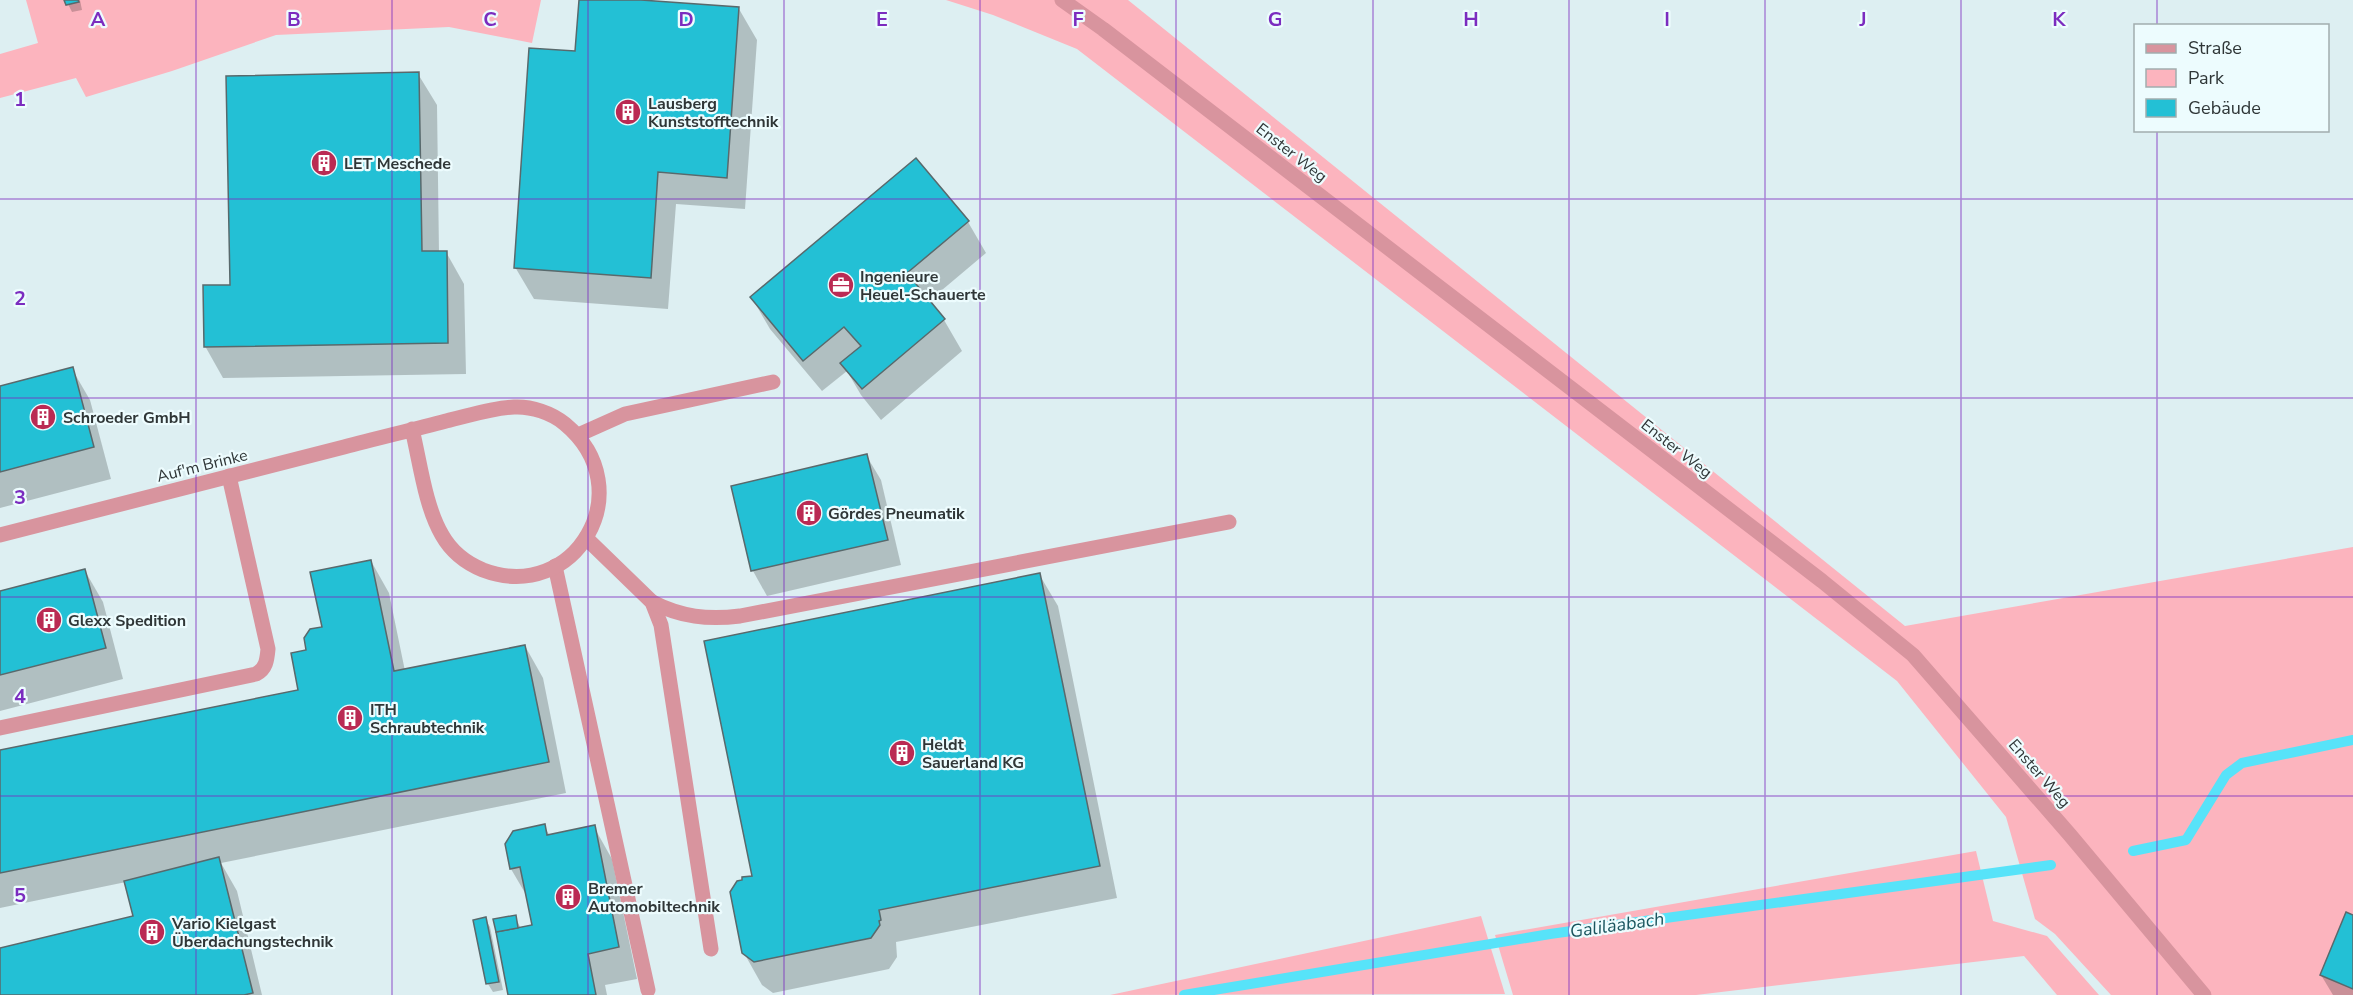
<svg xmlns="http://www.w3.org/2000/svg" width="2353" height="995" viewBox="0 0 2353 995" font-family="'Nunito Sans',sans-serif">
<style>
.green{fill:#fcb4be}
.shadow{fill:#0003}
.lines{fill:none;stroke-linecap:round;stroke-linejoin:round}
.stream{stroke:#57e3f9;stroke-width:10}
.building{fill:#23c0d5;stroke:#59696c;stroke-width:1.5}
.lane{stroke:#d8949e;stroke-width:15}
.street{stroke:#d8949e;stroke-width:15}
.grid{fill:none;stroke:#7b2cbf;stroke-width:1.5;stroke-opacity:0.55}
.labels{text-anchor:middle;stroke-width:4.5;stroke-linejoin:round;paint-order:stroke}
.poi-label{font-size:16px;font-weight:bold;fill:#2f3637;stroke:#edfcfe;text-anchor:start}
.street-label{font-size:16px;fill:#2f3637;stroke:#edfcfe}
.water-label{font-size:18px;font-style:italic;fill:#1a555e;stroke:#edfcfe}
.grid-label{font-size:20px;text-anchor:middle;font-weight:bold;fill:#7b2cbf;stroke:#edfcfe;stroke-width:4.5;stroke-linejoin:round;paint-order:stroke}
</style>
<rect width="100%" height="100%" fill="#ddeff2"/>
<g class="green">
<path d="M 26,0 L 541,0 L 532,43 L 449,27 L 276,35 L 172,71 L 86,97 L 76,78 L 0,98 L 0,54 L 38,43 Z"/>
<path d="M 946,0 L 1128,0 L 1905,626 L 2353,547 L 2353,995 L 2111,995 L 2055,934 L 2035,919 L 2006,817 L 1897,681 L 1077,49 L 993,15 Z"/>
<path d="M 1976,851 L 1993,921 L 2047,936 L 2099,995 L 2057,995 L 2024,956 L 1696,995 L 1513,995 L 1495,935 Z"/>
<path d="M 1481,916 L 1505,994 L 1110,995 Z"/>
</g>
<g class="shadow">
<path d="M 66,0 L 80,0 L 82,10 L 72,12 Z"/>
<path d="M 580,0 L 621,0 L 739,9 L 757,40 L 745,209 L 676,204 L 668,309 L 534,299 L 515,267 L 576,52 Z"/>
<path d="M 418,74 L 437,105 L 439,253 L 446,252 L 464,284 L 466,374 L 223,378 L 205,346 L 231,286 Z"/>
<path d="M 968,222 L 986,253 L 929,301 L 944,320 L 962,351 L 881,420 L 861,395 L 847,371 L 822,391 L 770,329 L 752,298 Z"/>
<path d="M 72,369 L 90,400 L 111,479 L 0,508 L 0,388 Z"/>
<path d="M 866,455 L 881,480 L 901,565 L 767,596 L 753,571 L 733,487 Z"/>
<path d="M 371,561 L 389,593 L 405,671 L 525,646 L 543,678 L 566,793 L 221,863 L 237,891 L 262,995 L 0,995 L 0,950 L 134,917 L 126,882 L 0,908 L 0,752 L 300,691 L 308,651 Z"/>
<path d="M 85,571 L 103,602 L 123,679 L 0,711 L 0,593 Z"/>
<path d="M 1039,574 L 1058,606 L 1117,898 L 896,942 L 897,957 L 889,969 L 773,993 L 762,985 L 744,953 L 753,877 Z"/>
<path d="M 544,826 L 550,836 L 594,827 L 612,859 L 637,979 L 605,985 L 607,995 L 510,995 L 515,916 L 521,929 L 534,926 L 528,898 L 511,869 L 507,844 Z"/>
<path d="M 2353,916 L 2353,995 L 2333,995 L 2321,975 Z"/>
<path d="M 485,919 L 490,927 L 503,990 L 493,992 L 488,984 L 475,921 Z"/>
</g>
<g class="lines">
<g class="stream">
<path d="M 2133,851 L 2186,840 L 2226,775 L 2242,763 L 2353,740"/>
<path d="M 1184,995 L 1550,934 L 2051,865"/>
</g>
</g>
<g class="building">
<path d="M 64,0 L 78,0 L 79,2 L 66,5 Z"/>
<path d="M 579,0 L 641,0 L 739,7 L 727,178 L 658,172 L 651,278 L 514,268 L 529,48 L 575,51 Z"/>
<path d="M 419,72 L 422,251 L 447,251 L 448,343 L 204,347 L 203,285 L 230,285 L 226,76 Z"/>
<path d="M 916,158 L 969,221 L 907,273 L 945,319 L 862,389 L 840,363 L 861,346 L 844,327 L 803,361 L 750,297 Z"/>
<path d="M 73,367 L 94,447 L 0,472 L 0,386 Z"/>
<path d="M 867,454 L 888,540 L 751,571 L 731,486 Z"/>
<path d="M 371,560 L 394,671 L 525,645 L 549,762 L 0,873 L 0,750 L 298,690 L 291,653 L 306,650 L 304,638 L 310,629 L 322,627 L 310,572 Z"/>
<path d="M 85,569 L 106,648 L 0,675 L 0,591 Z"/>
<path d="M 1040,573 L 1100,866 L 879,910 L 881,920 L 879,921 L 880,925 L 871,938 L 754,962 L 742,953 L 730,892 L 737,881 L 742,880 L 742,877 L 752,876 L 704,641 Z"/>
<path d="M 545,824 L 547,835 L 595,825 L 619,947 L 588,954 L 596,995 L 508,995 L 496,932 L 532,925 L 520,867 L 510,869 L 505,844 L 513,831 Z"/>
<path d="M 219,857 L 253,993 L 244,995 L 0,995 L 0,948 L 133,916 L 124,881 Z"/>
<path d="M 2346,912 L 2353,915 L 2353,989 L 2320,975 Z"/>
<path d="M 516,915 L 518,928 L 496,932 L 493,919 Z"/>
<path d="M 486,917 L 499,982 L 486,984 L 473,920 Z"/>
</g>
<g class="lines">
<g class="lane">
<path d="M 578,435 L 625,414 L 773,382"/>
<path d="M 586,538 L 652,602 L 661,625 L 711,949"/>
<path d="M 555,566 L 648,990"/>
<path d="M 652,602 C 681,617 708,620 740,616 L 1229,522"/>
<path d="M 0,728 L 256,674 C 266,669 267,660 268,649 L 229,476"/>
</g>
<g class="street">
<path d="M 1062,0 L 1103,29 L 1822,581 L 1913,655 L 2070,835 L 2204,995"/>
<path d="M 0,535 C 115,506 229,476 344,447 C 378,438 412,430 446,421 C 468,416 491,408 514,407 C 531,406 552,413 565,424 C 643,489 575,605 483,570 C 466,563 451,551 442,535 C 425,506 420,462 412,429"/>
</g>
</g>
<path class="grid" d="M 196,0 L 196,995M 392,0 L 392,995M 588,0 L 588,995M 784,0 L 784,995M 980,0 L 980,995M 1176,0 L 1176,995M 1373,0 L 1373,995M 1569,0 L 1569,995M 1765,0 L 1765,995M 1961,0 L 1961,995M 2157,0 L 2157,26M 2157,130 L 2157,995M 0,199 L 2353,199M 0,398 L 2353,398M 0,597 L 2353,597M 0,796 L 2353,796"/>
<defs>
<g id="building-disc" transform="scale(1.35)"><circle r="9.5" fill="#ba2a53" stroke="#edfcfe"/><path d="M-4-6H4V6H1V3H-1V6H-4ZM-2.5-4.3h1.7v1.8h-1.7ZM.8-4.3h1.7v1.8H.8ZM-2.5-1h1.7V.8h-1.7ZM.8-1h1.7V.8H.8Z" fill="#fff"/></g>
<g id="office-disc" transform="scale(1.35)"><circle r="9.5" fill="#ba2a53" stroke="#edfcfe"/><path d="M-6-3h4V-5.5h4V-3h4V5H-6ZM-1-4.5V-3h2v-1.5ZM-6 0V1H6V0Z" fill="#fff"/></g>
</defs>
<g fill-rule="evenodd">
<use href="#building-disc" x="628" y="112"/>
<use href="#building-disc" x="324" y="163"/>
<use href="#office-disc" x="841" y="285"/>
<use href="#building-disc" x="43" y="417"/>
<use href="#building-disc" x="809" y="513"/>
<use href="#building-disc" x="49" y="620"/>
<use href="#building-disc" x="350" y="718"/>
<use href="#building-disc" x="902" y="753"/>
<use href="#building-disc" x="568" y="897"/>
<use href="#building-disc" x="152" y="932"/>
</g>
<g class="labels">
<g class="poi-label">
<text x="648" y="109">Lausberg<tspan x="648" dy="18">Kunststofftechnik</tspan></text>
<text x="344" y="169">LET Meschede</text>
<text x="860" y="282">Ingenieure<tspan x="860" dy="18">Heuel-Schauerte</tspan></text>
<text x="63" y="423">Schroeder GmbH</text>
<text x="828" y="519">Gördes Pneumatik</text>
<text x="68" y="626">Glexx Spedition</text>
<text x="370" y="715">ITH<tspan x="370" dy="18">Schraubtechnik</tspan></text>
<text x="922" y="750">Heldt<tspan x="922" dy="18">Sauerland KG</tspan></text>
<text x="588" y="894">Bremer<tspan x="588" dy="18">Automobiltechnik</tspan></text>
<text x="172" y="929">Vario Kielgast<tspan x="172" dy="18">Überdachungstechnik</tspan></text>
</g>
<g class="street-label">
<text transform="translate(1292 152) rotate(38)" y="6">Enster Weg</text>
<text transform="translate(1677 448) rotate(38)" y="6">Enster Weg</text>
<text transform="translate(202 465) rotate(-14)" y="6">Auf'm Brinke</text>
<text transform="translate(2040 773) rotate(49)" y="6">Enster Weg</text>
</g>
<g class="water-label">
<text transform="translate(1617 925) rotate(-8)" y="6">Galiläabach</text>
</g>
</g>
<g class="grid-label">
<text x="98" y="26">A</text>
<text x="294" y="26">B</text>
<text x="490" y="26">C</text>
<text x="686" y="26">D</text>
<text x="882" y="26">E</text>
<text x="1078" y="26">F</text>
<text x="1275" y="26">G</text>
<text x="1471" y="26">H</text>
<text x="1667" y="26">I</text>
<text x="1863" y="26">J</text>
<text x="2059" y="26">K</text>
<text x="20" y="106">1</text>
<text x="20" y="305">2</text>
<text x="20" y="504">3</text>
<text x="20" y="703">4</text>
<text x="20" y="902">5</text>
</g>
<rect x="2134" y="24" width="195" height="108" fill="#edfcfe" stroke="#a1adae" stroke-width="1.5"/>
<rect x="2146" y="44" width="30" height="9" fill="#d8949e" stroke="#a1adae" stroke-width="1.5"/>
<text x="2188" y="54" font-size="18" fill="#2f3637">Straße</text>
<rect x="2146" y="69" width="30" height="18" fill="#fcb4be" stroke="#a1adae" stroke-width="1.5"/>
<text x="2188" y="84" font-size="18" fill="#2f3637">Park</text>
<rect x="2146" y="99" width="30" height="18" fill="#23c0d5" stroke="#a1adae" stroke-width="1.5"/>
<text x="2188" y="114" font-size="18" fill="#2f3637">Gebäude</text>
</svg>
